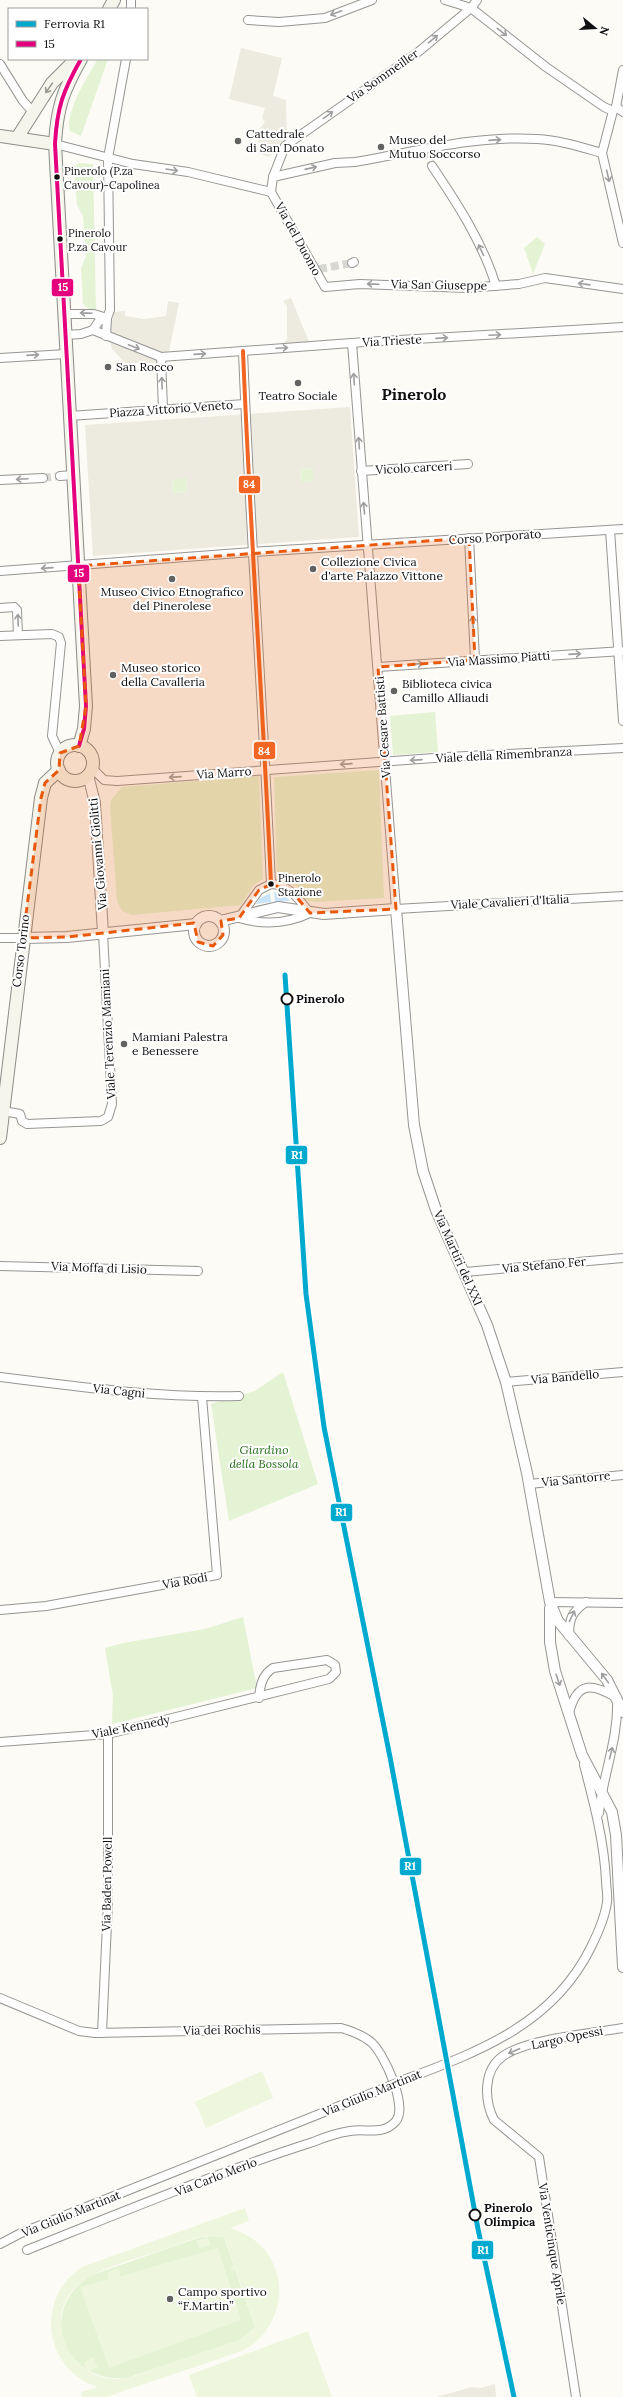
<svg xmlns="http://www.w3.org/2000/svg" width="623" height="2397" viewBox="0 0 623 2397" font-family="Lora,serif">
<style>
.green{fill:#e3f3d3}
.pitch{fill:#eef7de;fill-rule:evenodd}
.plaza{fill:#edebe0;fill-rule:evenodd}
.water{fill:#c9e4f8}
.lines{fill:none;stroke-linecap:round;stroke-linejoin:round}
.minor-tunnel{stroke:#d8d8d2;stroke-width:8;stroke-dasharray:8 4;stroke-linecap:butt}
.minor-casing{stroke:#969593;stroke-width:10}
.tertiary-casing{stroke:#969593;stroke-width:12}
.secondary-casing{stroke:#8c8c89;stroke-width:14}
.minor{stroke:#fffefe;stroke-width:8}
.tertiary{stroke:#fffefe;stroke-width:10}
.secondary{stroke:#f5f5eb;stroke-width:12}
.minor-bridge-casing{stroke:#969593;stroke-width:10;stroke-linecap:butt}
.minor-bridge{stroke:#fffefe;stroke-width:8}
.bus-1-casing{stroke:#fff;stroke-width:7}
.bus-2-casing{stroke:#fff;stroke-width:7}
.bus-1{stroke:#e5007d;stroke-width:4}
.bus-2{stroke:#f26522;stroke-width:4}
.rail-1-casing{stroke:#fff;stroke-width:8}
.rail-1{stroke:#00a9ce;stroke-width:5}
.oneway{stroke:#9f9e9e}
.oneway2{stroke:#999993}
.marked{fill:#e8590c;fill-opacity:0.2;stroke:#e8590c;stroke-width:3;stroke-dasharray:8 5;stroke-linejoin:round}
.poi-dot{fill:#626260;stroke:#fff;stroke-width:1.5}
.bus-dot{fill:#0f0f0f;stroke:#fff;stroke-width:1.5}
.stop-dot{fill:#fff;stroke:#0f0f0f;stroke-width:2}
.labels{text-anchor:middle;stroke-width:4;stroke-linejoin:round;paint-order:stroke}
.bus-label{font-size:11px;fill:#0f0f0f;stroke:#fff;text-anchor:start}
.street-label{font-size:12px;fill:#0f0f0f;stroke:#fff}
.poi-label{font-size:12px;fill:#0f0f0f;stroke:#fff;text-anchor:start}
.stop-label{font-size:12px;font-weight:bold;fill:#0f0f0f;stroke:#fff;text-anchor:start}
.park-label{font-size:12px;font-style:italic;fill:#256d1a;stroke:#fff}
.district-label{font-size:16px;font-weight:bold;fill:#0f0f0f;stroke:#fff}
.line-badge{stroke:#fff;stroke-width:1.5}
.badge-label{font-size:11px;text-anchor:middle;font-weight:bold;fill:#fff}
</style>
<rect width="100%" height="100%" fill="#fcfbf5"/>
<g class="green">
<path d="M 98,59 L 108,59 L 81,136 L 70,131 C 64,113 89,74 98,59 Z"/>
<path d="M 79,163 L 93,164 L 96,310 L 90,310 L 83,304 L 81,268 L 86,257 L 83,216 L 77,205 L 74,167 Z"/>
<path d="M 537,237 L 545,244 L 533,274 L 524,248 Z"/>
<path d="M 313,468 L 314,481 L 301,482 L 300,469 Z"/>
<path d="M 186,478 L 187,492 L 173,493 L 172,479 Z"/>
<path d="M 435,712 L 438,752 L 393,755 L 390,716 Z"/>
<path d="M 379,770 L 384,898 L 316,902 L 304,900 L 298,887 L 277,878 L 274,777 Z"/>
<path d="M 259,776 L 263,879 L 253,886 L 241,905 L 132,915 L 122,911 L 117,901 L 110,807 L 111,800 L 122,787 Z"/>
<path d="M 283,1372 L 318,1484 L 229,1521 L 211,1404 L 255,1391 Z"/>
<path d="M 243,1617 L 257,1688 L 112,1724 L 113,1696 L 105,1648 L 123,1643 L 205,1629 Z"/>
<path d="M 214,2236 L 224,2237 L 255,2327 L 240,2340 L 127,2378 C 63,2384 35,2309 92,2275 L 201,2237 Z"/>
</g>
<g class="pitch">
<path d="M 262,2071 L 273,2098 L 206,2128 L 195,2102 Z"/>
<path d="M 245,2208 L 249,2221 L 230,2228 C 255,2236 272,2251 278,2278 C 283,2303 272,2330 252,2345 C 238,2354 219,2358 204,2364 C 171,2375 138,2386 106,2397 L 82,2397 L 81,2392 L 98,2387 C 44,2370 34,2299 82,2267 ZM 205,2236 L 224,2237 L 234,2264 L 231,2268 L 232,2271 L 236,2270 L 255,2327 L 240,2340 C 214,2349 188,2357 162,2366 C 148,2371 132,2379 116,2379 C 69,2379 41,2317 78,2285 C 98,2267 137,2259 162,2250 C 176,2246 191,2238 205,2236 Z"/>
<path d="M 208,2237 L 210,2245 L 199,2248 L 196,2241 Z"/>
<path d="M 218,2248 L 241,2320 L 109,2368 L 80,2287 L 109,2279 L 107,2272 L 119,2268 L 120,2275 L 118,2277 Z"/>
<path d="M 308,2331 L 332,2397 L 197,2397 L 189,2375 Z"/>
<path d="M 93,2357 L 98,2368 L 87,2371 L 84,2363 Z"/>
</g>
<g class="plaza">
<path d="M 241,48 L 282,58 L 273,96 L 286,100 L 287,141 L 269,157 L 253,152 L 255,146 L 259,145 L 257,137 L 262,135 L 263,132 L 260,128 L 265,122 L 262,118 L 265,108 L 229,99 Z"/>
<path d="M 291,298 L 310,344 L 284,348 L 284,343 L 287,339 L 287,306 L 283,301 Z"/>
<path d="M 168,301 L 179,303 L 169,351 L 157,356 L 157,363 L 125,363 L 112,349 L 109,337 L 114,312 L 125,311 L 125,316 L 144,319 L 166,316 Z"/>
<path d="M 350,407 L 359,537 L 93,556 L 85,425 ZM 313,468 L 313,481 L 301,482 L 300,469 ZM 186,478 L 187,492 L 173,493 L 172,480 Z"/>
<path d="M 495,2384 L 496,2397 L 436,2397 L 472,2387 L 481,2388 Z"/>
</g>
<g class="water">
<path d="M 274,892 L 286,897 L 290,901 L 275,902 Z"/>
<path d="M 270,893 L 271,902 L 256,904 L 259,899 Z"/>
</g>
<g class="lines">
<g class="minor-tunnel">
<path d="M 426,150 L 432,166"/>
<path d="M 319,269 L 352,263"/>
<path d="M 43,478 L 60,476"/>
</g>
<g class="minor-casing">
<g id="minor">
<path d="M 445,0 L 471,8 L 546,67 L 604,107 L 613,111"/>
<path d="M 131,9 L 131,0"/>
<path d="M 248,20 L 279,22 L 325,18 L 372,0"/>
<path d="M 0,64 L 23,101 L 33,112"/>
<path d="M 616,107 L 623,70"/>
<path d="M 616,107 L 623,112"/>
<path d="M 613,111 L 602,153 L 623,243"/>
<path d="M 55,144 L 133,164 L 188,172 L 271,192"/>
<path d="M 432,166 C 457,203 483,243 496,286"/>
<path d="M 273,177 L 335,163 L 355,162 C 414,152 476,135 537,139 C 559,140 581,147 602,153"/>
<path d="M 271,192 L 325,287 L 360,284 L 467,288 L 519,284 L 545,278 L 623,289"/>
<path d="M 271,192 L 273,177 L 285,146 L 417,53 L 471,8 L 477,0"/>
<path d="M 352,263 L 354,262"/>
<path d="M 65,314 L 94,314 L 107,318"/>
<path d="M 93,330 L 99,321 L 107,318"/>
<path d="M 65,335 L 81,334 L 93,330 L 161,357 L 365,342 L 623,327"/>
<path d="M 106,336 L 107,318 L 110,310 L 108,158 L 126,59"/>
<path d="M 352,343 L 396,909 L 623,896"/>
<path d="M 243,351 C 250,529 263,706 271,884"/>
<path d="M 161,357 L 163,409"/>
<path d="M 0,358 L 66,354"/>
<path d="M 69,416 L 245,404"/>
<path d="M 361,471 L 468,464"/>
<path d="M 60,476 L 73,475"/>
<path d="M 0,480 L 43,478"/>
<path d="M 610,530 L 623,721"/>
<path d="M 469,538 L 475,660"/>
<path d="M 0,571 L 252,552 L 623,529"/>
<path d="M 0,608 L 14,607 L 17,610 L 18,635"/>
<path d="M 0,636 L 52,634 L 59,637 L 61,643 L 52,736 L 60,753"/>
<path d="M 378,667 L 623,651"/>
<path d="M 92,768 L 104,780 L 117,781 L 448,757 L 623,748"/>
<path d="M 271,884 C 290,885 299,900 310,913 C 287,924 263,925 239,918 L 259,890 Z"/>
<path d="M 0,938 L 23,938"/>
<path d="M 3,1111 L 20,1114 L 22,1121 L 27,1124 L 101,1121 L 108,1117 L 112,1104 L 103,933"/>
<path d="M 0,1266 L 198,1271"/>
<path d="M 465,1272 L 623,1258"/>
<path d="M 0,1377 C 80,1387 158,1398 239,1396"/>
<path d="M 506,1382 L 623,1372"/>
<path d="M 529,1484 L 623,1475"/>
<path d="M 550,1602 L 623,1603"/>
<path d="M 0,1610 L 46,1606 L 217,1575 L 202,1397"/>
<path d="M 569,1636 C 569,1618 572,1612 586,1602"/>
<path d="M 569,1713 C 577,1681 592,1683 617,1698 C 619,1738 603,1774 599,1813"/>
<path d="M 0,1742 L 108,1734 L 329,1679 L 336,1672 L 335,1665 L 327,1660 L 273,1668 C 262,1675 260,1686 259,1698"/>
<path d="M 0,1998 L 79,2031 L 95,2033 L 341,2028 C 352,2031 361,2034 371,2042 C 384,2053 408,2106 396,2121 C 383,2136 367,2128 350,2131 C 337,2133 325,2137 313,2142 C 216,2173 122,2212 27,2250"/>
<path d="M 102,2033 L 108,1902 L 108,1734"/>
<path d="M 406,2079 C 481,2051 554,2023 591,1947 C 598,1933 605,1918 607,1902 C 608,1895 606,1887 606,1880 C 604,1841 594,1803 584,1765"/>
<path d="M 0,2244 L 21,2233 L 382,2089"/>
<path d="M 576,2397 L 539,2157 L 494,2120 C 484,2100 483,2070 503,2056 C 528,2039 592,2033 623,2028"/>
</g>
</g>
<g class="tertiary-casing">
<g id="tertiary">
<path d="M 88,775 L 95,803 L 103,933"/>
<circle cx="209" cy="931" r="15"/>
<path d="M 220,921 L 278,907 L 324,914 L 396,909 L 414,1125 L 423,1171 L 436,1210 L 487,1325 L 506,1382 L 527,1473 L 550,1602 L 558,1621 L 607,1680 L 623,1712"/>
<path d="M 23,938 L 67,937 L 196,924"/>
<path d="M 550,1608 L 550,1642 L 555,1671 L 582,1755 L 612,1812 L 616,1835 L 623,1967"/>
</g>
</g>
<g class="secondary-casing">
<g id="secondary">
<path d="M 109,9 L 114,0"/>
<path d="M 0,136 L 55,144"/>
<path d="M 17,138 L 52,83 L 76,59"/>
<circle cx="75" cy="763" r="18"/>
<path d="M 79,746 L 84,729 L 86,706 L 55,144 C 57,107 63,91 81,59"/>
<path d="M 0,1138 L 41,798 L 45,783 L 59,770"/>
</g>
</g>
<use href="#minor" class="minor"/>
<use href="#tertiary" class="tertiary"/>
<use href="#secondary" class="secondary"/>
<g class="minor-bridge-casing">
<path id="minor-bridge" d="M 382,2089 L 406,2079"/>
</g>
<use href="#minor-bridge" class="minor-bridge"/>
<g class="bus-1-casing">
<path id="bus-1" d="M 79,746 L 84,729 L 86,706 L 55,144 C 57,107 63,91 81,59"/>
</g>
<g class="bus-2-casing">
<path id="bus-2" d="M 243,351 C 250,529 263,706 271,884"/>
</g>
<use href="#bus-1" class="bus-1"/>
<use href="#bus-2" class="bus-2"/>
<g class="rail-1-casing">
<path id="rail-1" d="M 285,975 L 306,1294 L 324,1427 L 390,1757 L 478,2229 L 514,2397"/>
</g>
<use href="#rail-1" class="rail-1"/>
</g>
<defs><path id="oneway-shaft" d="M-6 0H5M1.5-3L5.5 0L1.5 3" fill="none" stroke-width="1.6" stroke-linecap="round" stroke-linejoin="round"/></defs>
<g class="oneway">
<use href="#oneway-shaft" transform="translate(336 13) rotate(159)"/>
<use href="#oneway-shaft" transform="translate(502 32) rotate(38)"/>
<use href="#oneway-shaft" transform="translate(433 39) rotate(-40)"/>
<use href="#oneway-shaft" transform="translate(328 115) rotate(-36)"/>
<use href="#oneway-shaft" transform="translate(495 140) rotate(-4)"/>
<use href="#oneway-shaft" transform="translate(311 168) rotate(-13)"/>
<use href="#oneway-shaft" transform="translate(172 170) rotate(9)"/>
<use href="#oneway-shaft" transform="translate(608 176) rotate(77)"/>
<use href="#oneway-shaft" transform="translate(481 250) rotate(-116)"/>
<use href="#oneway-shaft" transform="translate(373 284) rotate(-178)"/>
<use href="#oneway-shaft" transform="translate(584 284) rotate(-172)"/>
<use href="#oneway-shaft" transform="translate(86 313) rotate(-178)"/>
<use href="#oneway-shaft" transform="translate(495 335) rotate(-3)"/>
<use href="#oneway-shaft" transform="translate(442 338) rotate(-4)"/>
<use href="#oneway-shaft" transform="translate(134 347) rotate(21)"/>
<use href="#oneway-shaft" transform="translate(282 348) rotate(-3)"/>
<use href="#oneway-shaft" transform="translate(200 354) rotate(-4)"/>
<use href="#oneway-shaft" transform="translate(33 355) rotate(-4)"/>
<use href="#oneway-shaft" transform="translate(354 379) rotate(-94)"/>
<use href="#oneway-shaft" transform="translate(162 383) rotate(-92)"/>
<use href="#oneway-shaft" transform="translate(359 443) rotate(-94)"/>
<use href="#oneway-shaft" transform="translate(22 479) rotate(177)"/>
<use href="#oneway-shaft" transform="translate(364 508) rotate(-95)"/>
<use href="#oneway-shaft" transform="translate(47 568) rotate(176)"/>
<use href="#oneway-shaft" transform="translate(18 620) rotate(-92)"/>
<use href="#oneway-shaft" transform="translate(473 622) rotate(-93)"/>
<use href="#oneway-shaft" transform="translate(575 654) rotate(-4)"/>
<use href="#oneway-shaft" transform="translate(417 664) rotate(-4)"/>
<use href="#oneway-shaft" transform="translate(416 760) rotate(176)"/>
<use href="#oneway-shaft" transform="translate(346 764) rotate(176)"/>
<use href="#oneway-shaft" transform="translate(175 777) rotate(176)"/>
<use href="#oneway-shaft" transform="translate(572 1616) rotate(-65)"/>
<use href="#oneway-shaft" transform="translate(605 1678) rotate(-126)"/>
<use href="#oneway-shaft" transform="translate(558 1680) rotate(71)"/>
<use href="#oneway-shaft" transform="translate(611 1753) rotate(-76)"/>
<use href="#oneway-shaft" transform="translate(514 2051) rotate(157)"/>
</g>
<use class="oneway2" href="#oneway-shaft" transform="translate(49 88) rotate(125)"/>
<path class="marked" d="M 469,538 L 475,660 L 378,667 L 396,909 L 310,913 L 294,894 L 272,884 L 259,890 L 239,918 L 221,921 L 223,935 L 213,946 L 198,942 L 194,923 L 67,937 L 23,938 L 41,798 L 45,783 L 59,770 L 60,753 L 79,746 L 86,706 L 78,566 Z"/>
<g class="poi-dot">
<circle cx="238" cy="141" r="4"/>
<circle cx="381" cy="147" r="4"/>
<circle cx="108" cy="367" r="4"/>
<circle cx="298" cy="383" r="4"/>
<circle cx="313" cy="569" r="4"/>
<circle cx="172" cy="579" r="4"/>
<circle cx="113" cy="675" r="4"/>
<circle cx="394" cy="691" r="4"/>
<circle cx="124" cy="1044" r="4"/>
<circle cx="170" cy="2299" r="4"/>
</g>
<g class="bus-dot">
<circle cx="57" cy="177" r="3.5"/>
<circle cx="60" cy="239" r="3.5"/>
<circle cx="271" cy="884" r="3.5"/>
</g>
<g class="stop-dot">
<circle cx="287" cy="999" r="5.5"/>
<circle cx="475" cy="2215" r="5.5"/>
</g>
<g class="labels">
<g class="bus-label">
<text x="64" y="175">Pinerolo (P.za<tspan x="64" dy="14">Cavour)-Capolinea</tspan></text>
<text x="68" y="237">Pinerolo<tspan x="68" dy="14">P.za Cavour</tspan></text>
<text x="278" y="882">Pinerolo<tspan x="278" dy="14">Stazione</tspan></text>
</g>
<g class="street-label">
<text transform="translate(383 76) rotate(-35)" y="4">Via Sommeiller</text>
<text transform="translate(298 239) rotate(61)" y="4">Via del Duomo</text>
<text transform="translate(439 285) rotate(1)" y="4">Via San Giuseppe</text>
<text transform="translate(392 341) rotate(-3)" y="4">Via Trieste</text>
<text transform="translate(171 409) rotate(-4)" y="4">Piazza Vittorio Veneto</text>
<text transform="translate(414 468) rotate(-3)" y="4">Vicolo carceri</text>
<text transform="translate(495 537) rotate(-4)" y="4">Corso Porporato</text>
<text transform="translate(499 659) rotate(-4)" y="4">Via Massimo Piatti</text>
<text transform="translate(383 727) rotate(-94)" y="4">Via Cesare Battisti</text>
<text transform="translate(504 755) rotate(-3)" y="4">Viale della Rimembranza</text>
<text transform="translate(224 773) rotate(-4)" y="4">Via Marro</text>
<text transform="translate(98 854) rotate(-95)" y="4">Via Giovanni Giolitti</text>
<text transform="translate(510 902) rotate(-3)" y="4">Viale Cavalieri d'Italia</text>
<text transform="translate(21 951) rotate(-83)" y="4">Corso Torino</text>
<text transform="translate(108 1034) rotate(-93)" y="4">Viale Terenzio Mamiani</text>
<text transform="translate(458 1258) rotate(66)" y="4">Via Martiri del XXI</text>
<text transform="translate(544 1265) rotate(-5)" y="4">Via Stefano Fer</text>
<text transform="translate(99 1268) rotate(2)" y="4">Via Moffa di Lisio</text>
<text transform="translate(565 1377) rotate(-5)" y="4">Via Bandello</text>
<text transform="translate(119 1391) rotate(6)" y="4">Via Cagni</text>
<text transform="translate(576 1479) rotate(-6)" y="4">Via Santorre</text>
<text transform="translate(185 1581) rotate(-10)" y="4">Via Rodi</text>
<text transform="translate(131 1727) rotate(-11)" y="4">Viale Kennedy</text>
<text transform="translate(107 1884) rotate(-89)" y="4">Via Baden Powell</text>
<text transform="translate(222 2030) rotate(-1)" y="4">Via dei Rochis</text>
<text transform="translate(567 2038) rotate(-12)" y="4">Largo Opessi</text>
<text transform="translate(372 2093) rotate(-22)" y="4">Via Giulio Martinat</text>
<text transform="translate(216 2177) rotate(-21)" y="4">Via Carlo Merlo</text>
<text transform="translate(71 2214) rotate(-22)" y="4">Via Giulio Martinat</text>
<text transform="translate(552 2244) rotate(81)" y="4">Via Venticinque Aprile</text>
</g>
<g class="poi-label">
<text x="246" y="138">Cattedrale<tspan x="246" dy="14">di San Donato</tspan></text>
<text x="389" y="144">Museo del<tspan x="389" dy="14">Mutuo Soccorso</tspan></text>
<text x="116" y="371">San Rocco</text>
<text x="298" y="400" text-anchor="middle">Teatro Sociale</text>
<text x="321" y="566">Collezione Civica<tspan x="321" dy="14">d'arte Palazzo Vittone</tspan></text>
<text x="172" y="596" text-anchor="middle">Museo Civico Etnografico<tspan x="172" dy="14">del Pinerolese</tspan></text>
<text x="121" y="672">Museo storico<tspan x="121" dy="14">della Cavalleria</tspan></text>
<text x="402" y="688">Biblioteca civica<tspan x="402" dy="14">Camillo Alliaudi</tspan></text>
<text x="132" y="1041">Mamiani Palestra<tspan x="132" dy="14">e Benessere</tspan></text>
<text x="178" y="2296">Campo sportivo<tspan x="178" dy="14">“F.Martin”</tspan></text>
</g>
<g class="stop-label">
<text x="296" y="1003">Pinerolo</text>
<text x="484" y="2212">Pinerolo<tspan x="484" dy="14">Olimpica</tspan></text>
</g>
<g class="park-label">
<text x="264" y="1454">Giardino<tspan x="264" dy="14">della Bossola</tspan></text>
</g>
<g class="district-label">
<text x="414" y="400">Pinerolo</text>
</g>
</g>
<g class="line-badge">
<rect x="51" y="278" width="23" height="19" rx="4" fill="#e5007d"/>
<rect x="238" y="475" width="23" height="19" rx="4" fill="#f26522"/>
<rect x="67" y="564" width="23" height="19" rx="4" fill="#e5007d"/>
<rect x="253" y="741" width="23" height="19" rx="4" fill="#f26522"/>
<rect x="285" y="1145" width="23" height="20" rx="4" fill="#00a9ce"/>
<rect x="330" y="1503" width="23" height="19" rx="4" fill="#00a9ce"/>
<rect x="399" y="1857" width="23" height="19" rx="4" fill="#00a9ce"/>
<rect x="471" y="2240" width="23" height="20" rx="4" fill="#00a9ce"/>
</g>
<g class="badge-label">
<text x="63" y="291">15</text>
<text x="249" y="488">84</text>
<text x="79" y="577">15</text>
<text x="264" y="755">84</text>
<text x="297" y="1159">R1</text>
<text x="341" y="1516">R1</text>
<text x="410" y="1870">R1</text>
<text x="483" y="2254">R1</text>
</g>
<rect x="8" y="8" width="140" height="52" fill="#ffffff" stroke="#9f9f9f"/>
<rect x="16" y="21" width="20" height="6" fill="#00a9ce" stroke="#9f9f9f"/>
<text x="44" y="28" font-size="12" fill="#0f0f0f">Ferrovia R1</text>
<rect x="16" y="41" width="20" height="6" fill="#e5007d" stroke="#9f9f9f"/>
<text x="44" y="48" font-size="12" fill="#0f0f0f">15</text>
<g transform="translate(595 28) rotate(108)" stroke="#ffffff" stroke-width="3" paint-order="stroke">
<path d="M0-3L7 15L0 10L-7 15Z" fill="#0f0f0f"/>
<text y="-6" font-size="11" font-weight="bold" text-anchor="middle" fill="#0f0f0f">N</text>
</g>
</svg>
